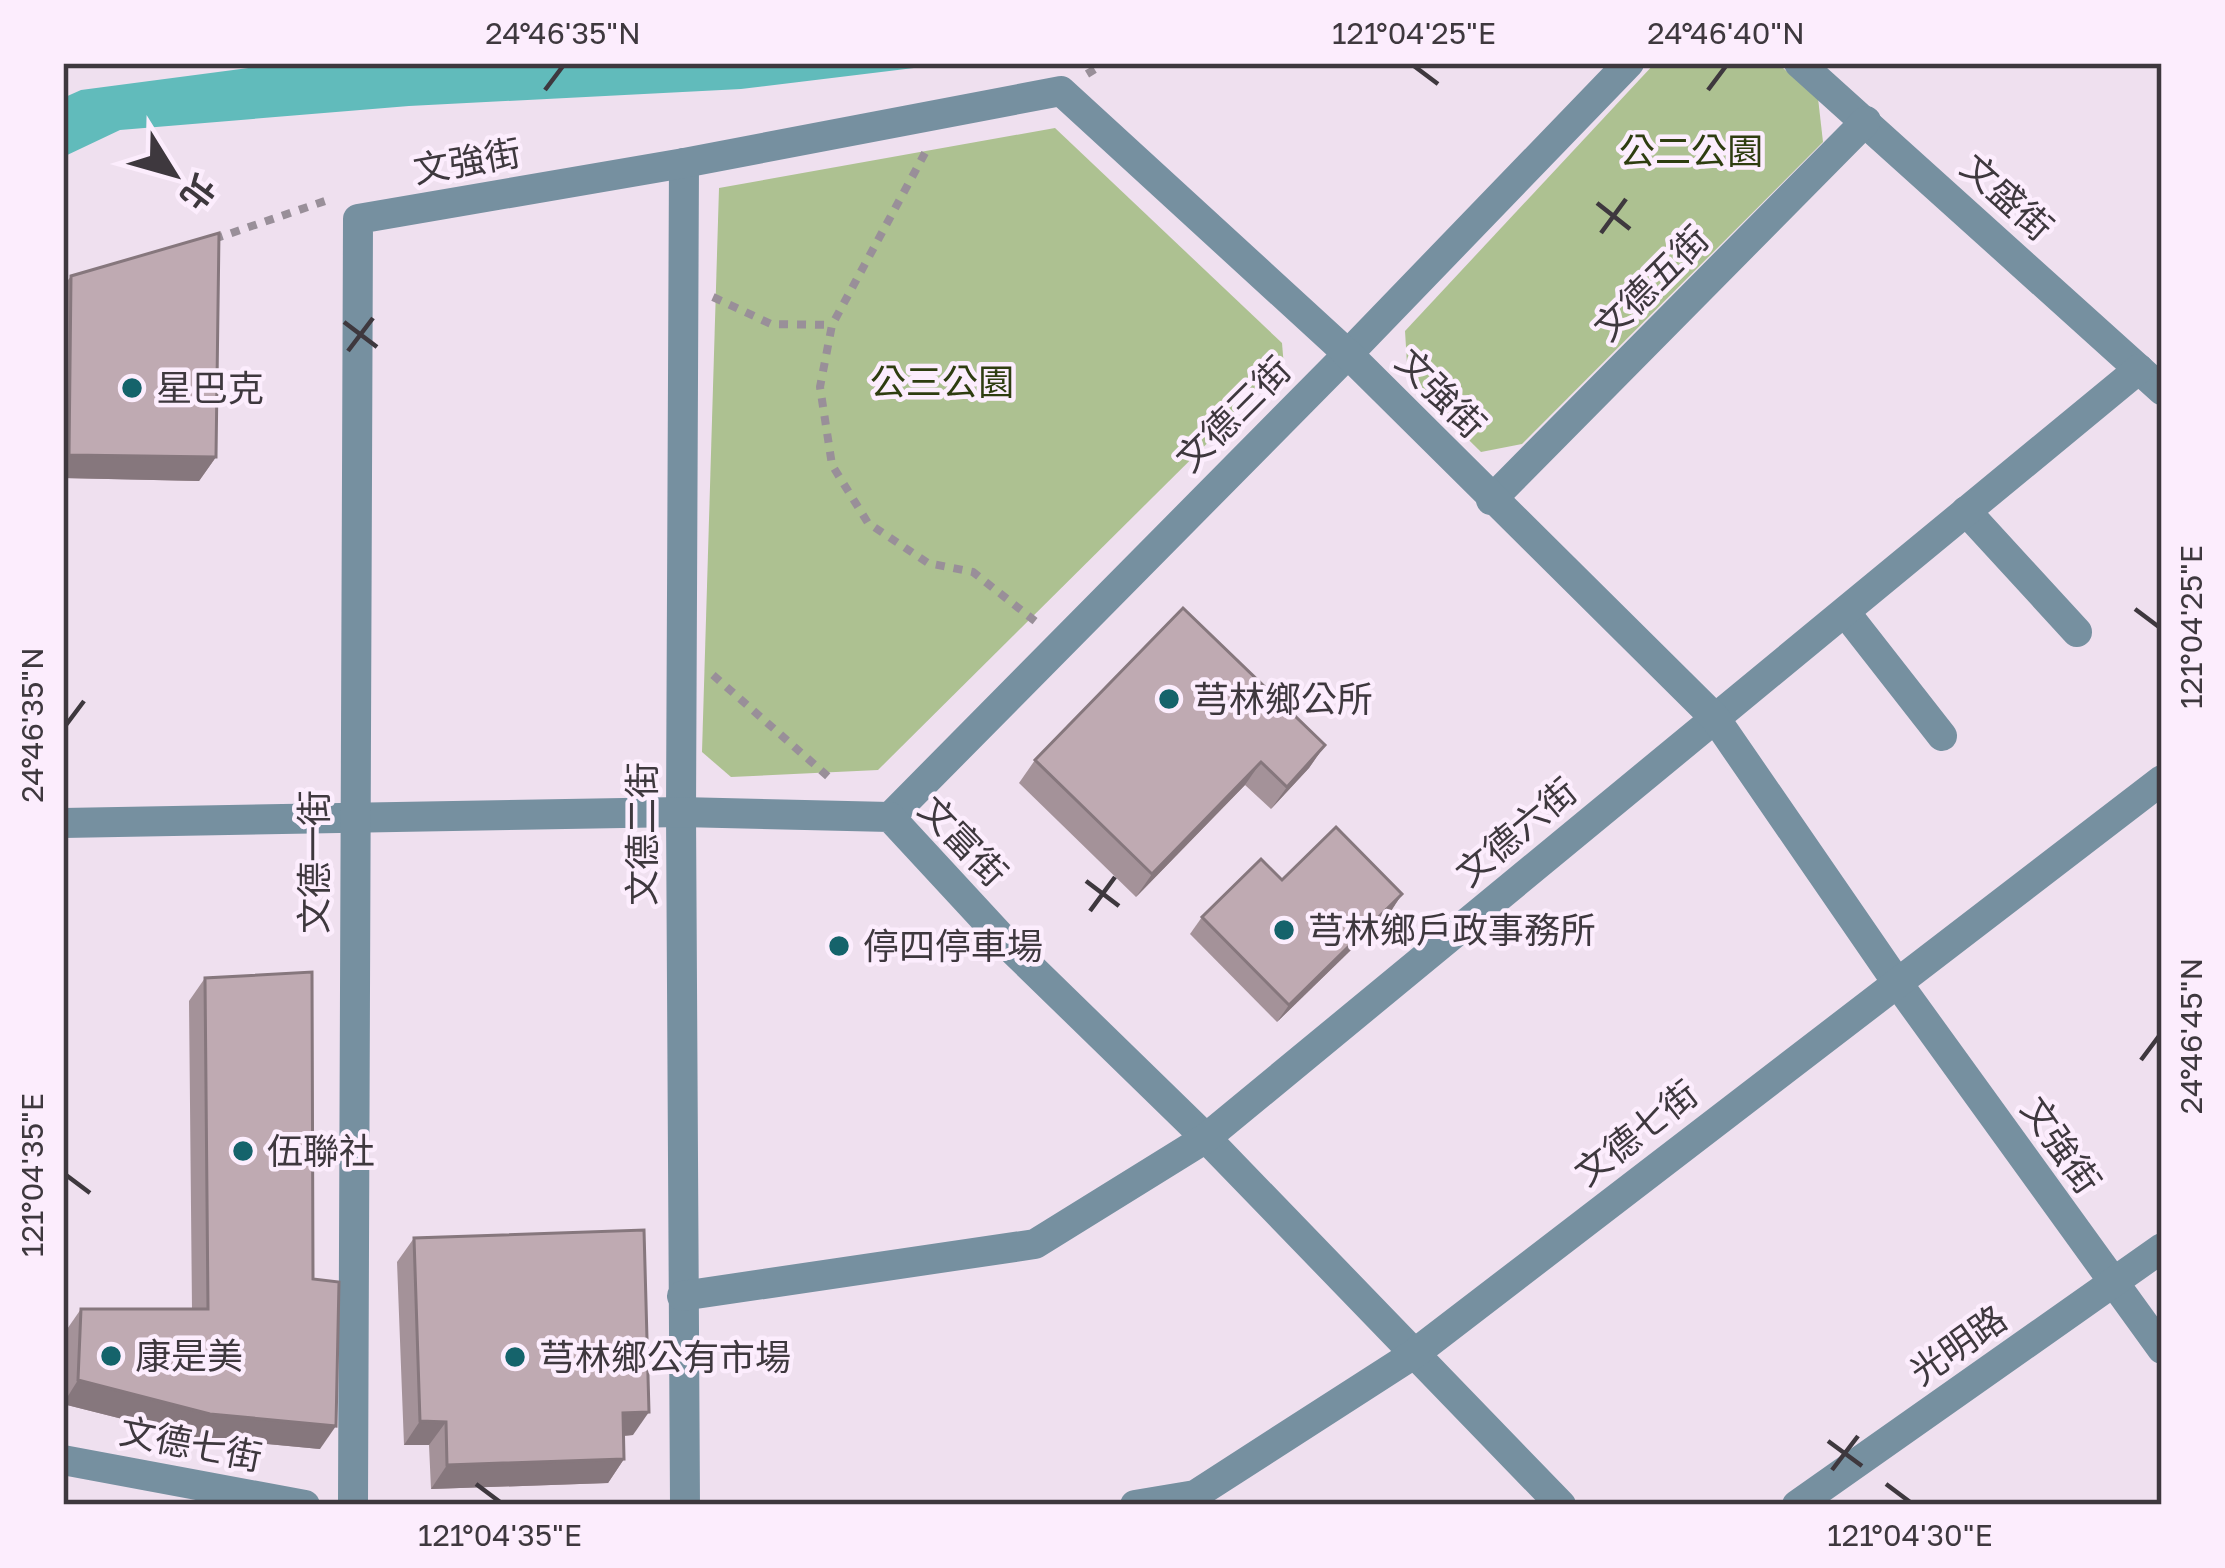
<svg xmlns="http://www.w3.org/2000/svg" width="2225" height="1568" viewBox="0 0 2225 1568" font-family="'Golos Text','Noto Sans TC',sans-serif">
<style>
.green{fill:#adc191}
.water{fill:#61bbbb}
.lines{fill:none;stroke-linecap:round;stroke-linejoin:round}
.path{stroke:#998f99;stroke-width:8;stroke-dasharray:9 9;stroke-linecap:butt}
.minor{stroke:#7690a0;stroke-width:30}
.wall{fill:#a49299}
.shaded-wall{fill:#86777d}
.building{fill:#bfaab2;stroke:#86777d;stroke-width:3}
.ticks{fill:none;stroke:#3e383e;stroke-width:4.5}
.poi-dot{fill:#15636b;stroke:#fcedfd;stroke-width:4.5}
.labels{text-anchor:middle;stroke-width:9;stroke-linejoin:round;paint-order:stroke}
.park-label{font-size:36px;fill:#2e3d10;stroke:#fcedfd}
.street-label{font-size:36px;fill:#3e383e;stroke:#fcedfd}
.poi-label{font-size:36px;fill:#3e383e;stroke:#fcedfd;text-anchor:start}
.neatline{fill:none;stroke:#3e383e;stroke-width:4.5}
.ticks-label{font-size:30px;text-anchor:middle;fill:#3e383e}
</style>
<rect width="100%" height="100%" fill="#efe0ef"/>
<g class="green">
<path d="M 1655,63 L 1777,63 L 1818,98 L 1823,142 L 1522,444 L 1481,452 L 1408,380 L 1405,331 Z"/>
<path d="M 1055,128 L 1282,343 L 1284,367 L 878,770 L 731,777 L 702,752 L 719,188 Z"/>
</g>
<path class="water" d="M 286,63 L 955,63 L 741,89 L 409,106 L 120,130 L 63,157 L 63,98 L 81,90 Z"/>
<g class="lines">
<g class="path">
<path d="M 1087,74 L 1105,63"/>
<path d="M 925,153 L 832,325 L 820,387 L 832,465 L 868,523 L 928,563 L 973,572 L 1040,625"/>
<path d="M 214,239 L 325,201 L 330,204"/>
<path d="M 713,297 L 771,324 L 832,325"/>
<path d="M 713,675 L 832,780"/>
</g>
<g class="minor">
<path d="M 1799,63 L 2162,390"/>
<path d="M 684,163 L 681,812 L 685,1505"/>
<path d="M 1491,500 L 1866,121"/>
<path d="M 1966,511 L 2077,632"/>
<path d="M 1845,612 L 1942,736"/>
<path d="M 890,817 L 1348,354 L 1629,63"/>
<path d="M 63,823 L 681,812 L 890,817 L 1015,952 L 1206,1138 L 1561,1505"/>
<path d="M 682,1296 L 1035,1244 L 1206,1138 L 2139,369"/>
<path d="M 63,1460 L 305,1505"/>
<path d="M 353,1505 L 358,219 L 684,163 L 1061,91 L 1348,354 L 1715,718 L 1896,981 L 2162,1349"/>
<path d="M 1135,1505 L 1195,1495 L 1414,1354 L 2162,780"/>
<path d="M 1797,1505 L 2162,1248"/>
</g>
</g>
<g class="wall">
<path d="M 71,276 L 216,457 L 199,481 L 63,478 L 63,287 Z"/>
<path d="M 1325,745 L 1309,768 L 1271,809 L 1245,785 L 1136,897 L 1019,783 L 1035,760 Z"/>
<path d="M 1282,880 L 1402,894 L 1391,911 L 1277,1022 L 1190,934 L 1202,917 Z"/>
<path d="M 205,978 L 313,1279 L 320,1449 L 194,1437 L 63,1404 L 65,1332 L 81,1309 L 192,1309 L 189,1001 Z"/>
<path d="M 414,1238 L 633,1435 L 624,1436 L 624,1459 L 608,1483 L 431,1489 L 429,1445 L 404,1445 L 397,1262 Z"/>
</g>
<g class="shaded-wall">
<path d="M 69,455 L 216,457 L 199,481 L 63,478 L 63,463 Z"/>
<path d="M 1325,745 L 1309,768 L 1271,809 L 1287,787 Z"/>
<path d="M 1261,762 L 1245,785 L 1136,897 L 1152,874 Z"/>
<path d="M 1402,894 L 1391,911 L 1277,1022 L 1289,1005 Z"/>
<path d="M 78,1380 L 336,1426 L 320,1449 L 194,1437 L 63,1404 Z"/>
<path d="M 649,1412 L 633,1435 L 607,1437 L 623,1413 Z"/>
<path d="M 420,1421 L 446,1422 L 429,1445 L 404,1445 Z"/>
<path d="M 624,1459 L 608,1483 L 431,1489 L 447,1465 Z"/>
</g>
<g class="building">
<path d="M 219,233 L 216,457 L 69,455 L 71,276 Z"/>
<path d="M 1183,608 L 1325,745 L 1287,787 L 1261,762 L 1152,874 L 1035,760 Z"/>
<path d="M 1336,827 L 1402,894 L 1289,1005 L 1202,917 L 1261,859 L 1282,880 Z"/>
<path d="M 312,972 L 313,1279 L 339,1282 L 336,1426 L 210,1414 L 78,1380 L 81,1309 L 208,1309 L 205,978 Z"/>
<path d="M 644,1230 L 649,1412 L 623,1413 L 624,1459 L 447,1465 L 446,1422 L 420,1421 L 414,1238 Z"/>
</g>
<path class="ticks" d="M 1414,66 L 1438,84M 545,90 L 563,66M 1708,90 L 1726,66M 1597,203 L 1630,229M 1601,233 L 1626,199M 344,322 L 377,347M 348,351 L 373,318M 2135,609 L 2159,627M 66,725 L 84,701M 1086,881 L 1119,906M 1090,911 L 1115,877M 2141,1060 L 2159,1036M 66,1175 L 90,1193M 1828,1441 L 1862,1466M 1832,1470 L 1858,1436M 476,1484 L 500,1502M 1886,1484 L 1910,1502"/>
<g class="poi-dot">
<circle cx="132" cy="388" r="12"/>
<circle cx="1169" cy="699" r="12"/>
<circle cx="1284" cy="930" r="12"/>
<circle cx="839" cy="946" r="12"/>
<circle cx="243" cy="1151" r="12"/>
<circle cx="111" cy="1356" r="12"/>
<circle cx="515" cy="1357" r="12"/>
</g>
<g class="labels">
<g class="park-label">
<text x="1691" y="164">公二公園</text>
<text x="942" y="395">公三公園</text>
</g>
<g class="street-label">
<text transform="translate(467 161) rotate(-10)" y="13">文強街</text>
<text transform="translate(2007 197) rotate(42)" y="13">文盛街</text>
<text transform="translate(1651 283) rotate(-45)" y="13">文德五街</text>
<text transform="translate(1441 393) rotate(45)" y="13">文強街</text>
<text transform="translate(1233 414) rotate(-45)" y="13">文德三街</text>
<text transform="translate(1516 832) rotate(-40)" y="13">文德六街</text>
<text transform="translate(642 834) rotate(-90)" y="13">文德二街</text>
<text transform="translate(963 841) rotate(46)" y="13">文富街</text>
<text transform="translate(314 862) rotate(-90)" y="13">文德一街</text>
<text transform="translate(1636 1133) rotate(-38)" y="13">文德七街</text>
<text transform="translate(2061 1145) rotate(55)" y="13">文強街</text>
<text transform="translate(1958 1345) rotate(-35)" y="13">光明路</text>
<text transform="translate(191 1444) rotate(11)" y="13">文德七街</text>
</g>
<g class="poi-label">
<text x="156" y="401">星巴克</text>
<text x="1193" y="712">芎林鄉公所</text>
<text x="1308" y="943">芎林鄉戶政事務所</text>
<text x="863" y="959">停四停車場</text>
<text x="267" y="1164">伍聯社</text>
<text x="135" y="1369">康是美</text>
<text x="539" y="1370">芎林鄉公有市場</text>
</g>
</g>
<rect width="2225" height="1568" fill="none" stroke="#fcedfd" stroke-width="132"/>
<g transform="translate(174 174) rotate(127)" stroke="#fcedfd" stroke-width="9" paint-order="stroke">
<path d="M0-9L21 45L0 30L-21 45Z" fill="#3e383e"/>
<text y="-18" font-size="33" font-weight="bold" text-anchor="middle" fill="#3e383e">北</text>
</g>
<rect x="66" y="66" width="2093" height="1436" class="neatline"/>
<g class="ticks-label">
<text x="563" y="44">24°46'35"N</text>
<text x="1414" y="44">121°04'25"E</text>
<text x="1726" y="44">24°46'40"N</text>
<text transform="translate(2192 627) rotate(-90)" y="10">121°04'25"E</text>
<text transform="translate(33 725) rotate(-90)" y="10">24°46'35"N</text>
<text transform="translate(2192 1036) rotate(-90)" y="10">24°46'45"N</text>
<text transform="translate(33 1175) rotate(-90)" y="10">121°04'35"E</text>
<text x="500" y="1546">121°04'35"E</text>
<text x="1910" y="1546">121°04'30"E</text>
</g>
</svg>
